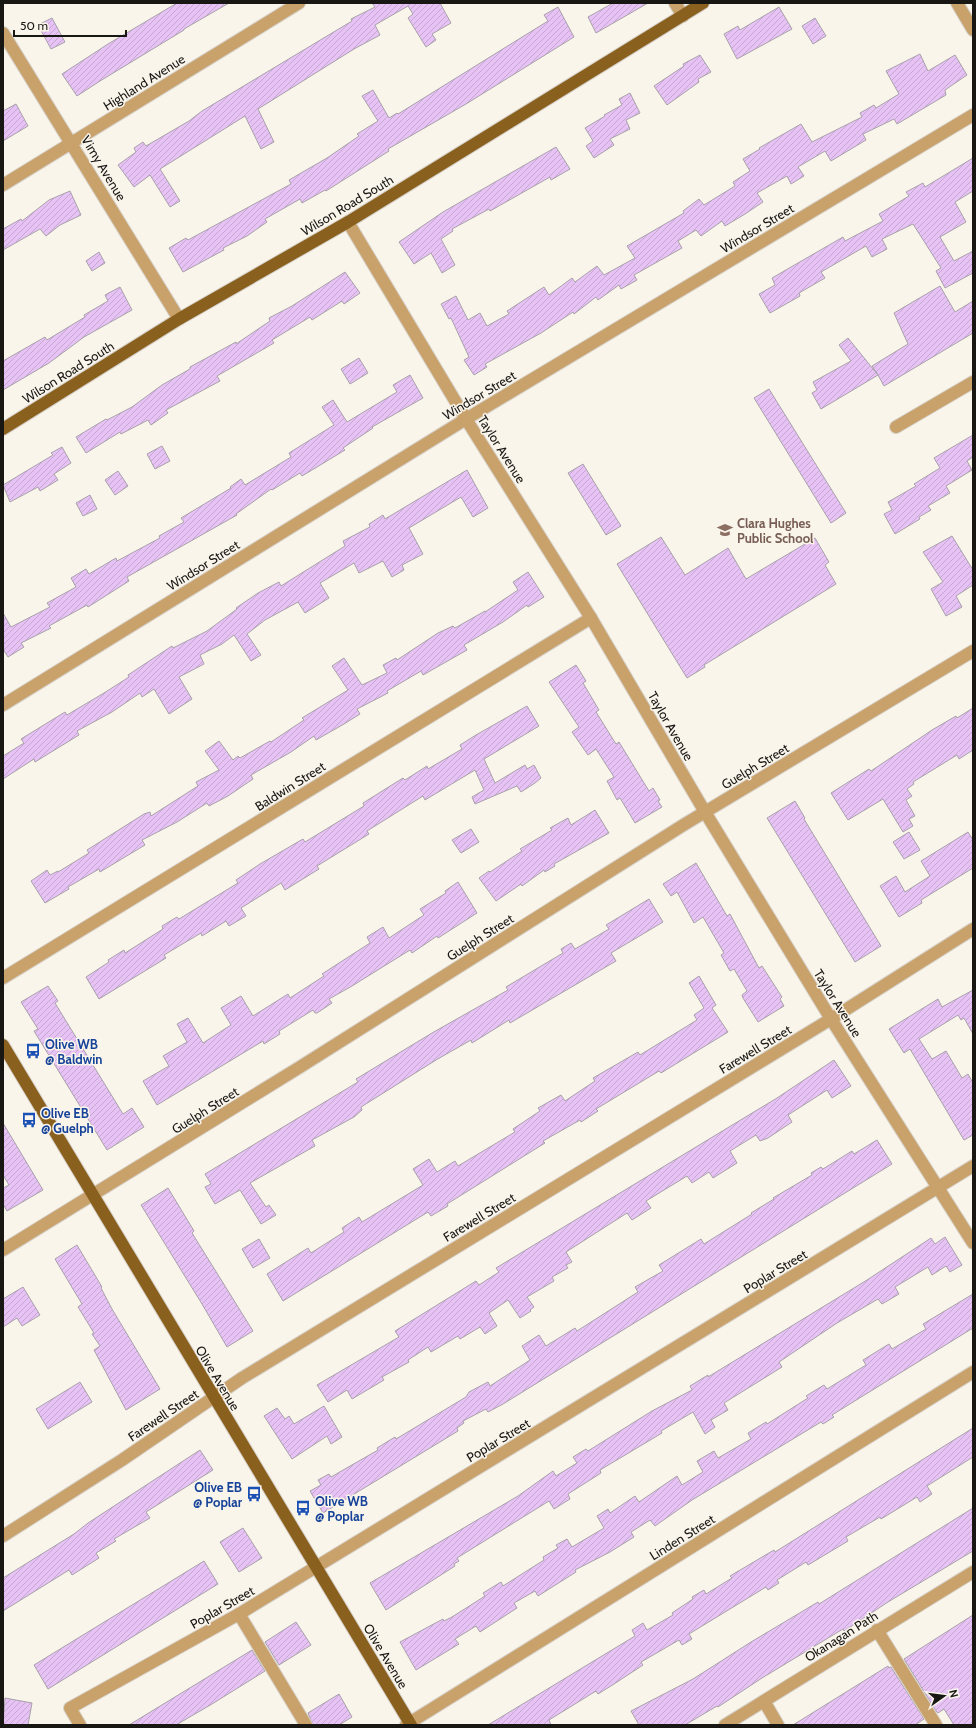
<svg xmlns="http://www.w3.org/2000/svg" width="976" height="1728" viewBox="0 0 976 1728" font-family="Cabin,sans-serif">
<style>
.building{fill:url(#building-hatch);stroke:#a8a1aa}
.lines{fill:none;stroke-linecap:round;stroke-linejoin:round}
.minor-casing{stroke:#d6d1c9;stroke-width:14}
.major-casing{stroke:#d6d1c9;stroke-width:14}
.minor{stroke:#c9a16b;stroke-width:12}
.major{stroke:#8a601e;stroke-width:12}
.labels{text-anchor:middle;stroke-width:3;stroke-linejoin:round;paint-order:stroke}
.street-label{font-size:13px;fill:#191714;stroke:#faf5eb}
.education-label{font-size:13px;font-weight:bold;fill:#785e54;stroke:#faf5eb;text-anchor:start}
.transit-label{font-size:13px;font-weight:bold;fill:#164399;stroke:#faf5eb;text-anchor:start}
</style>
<defs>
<pattern id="building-hatch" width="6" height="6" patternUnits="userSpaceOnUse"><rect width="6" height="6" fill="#e7c3f5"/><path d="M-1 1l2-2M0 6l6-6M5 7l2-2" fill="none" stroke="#c6a7d1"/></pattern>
</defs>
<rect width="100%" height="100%" fill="#faf5eb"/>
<g class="building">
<path d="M 177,3 L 229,3 L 184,29 L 184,30 L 100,81 L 77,96 L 62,74 L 108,44 Z"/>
<path d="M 372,3 L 440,3 L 451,23 L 432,34 L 436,40 L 426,47 L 408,18 L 413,14 L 408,6 L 375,25 L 380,35 L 354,49 L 258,109 L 274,142 L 261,149 L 245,116 L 160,169 L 180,201 L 170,207 L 150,175 L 134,187 L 118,165 L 136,152 L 134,148 L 143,142 L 146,146 L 189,121 L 202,111 L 352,21 L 351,19 L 375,7 Z"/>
<path d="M 613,3 L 648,3 L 596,33 L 588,17 Z"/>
<path d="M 558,7 L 574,37 L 466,104 L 388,149 L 389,151 L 326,191 L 325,190 L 302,203 L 300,199 L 265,219 L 267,222 L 247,236 L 223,248 L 224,250 L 183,272 L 169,248 L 186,238 L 188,240 L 291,184 L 289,180 L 327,158 L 359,136 L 357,134 L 378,121 L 362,96 L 373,90 L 389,118 L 397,113 L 398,114 L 548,21 L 544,15 Z"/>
<path d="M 779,7 L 792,29 L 737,59 L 724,34 L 738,26 L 740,30 Z"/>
<path d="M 52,18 L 65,42 L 51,49 L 38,25 Z"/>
<path d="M 815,18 L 826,36 L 813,44 L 802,26 Z"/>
<path d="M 920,54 L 928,71 L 955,55 L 967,75 L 945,90 L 946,95 L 897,124 L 894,119 L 863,134 L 866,140 L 831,161 L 825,151 L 798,167 L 804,176 L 791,184 L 787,176 L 757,193 L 763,202 L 745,214 L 725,226 L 722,221 L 701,236 L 696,230 L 678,241 L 682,248 L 634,275 L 637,280 L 621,289 L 619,285 L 598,300 L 596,297 L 574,314 L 573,312 L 541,333 L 485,364 L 487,367 L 474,375 L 464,360 L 469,357 L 451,318 L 449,319 L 441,304 L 456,296 L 468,320 L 480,313 L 487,326 L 509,314 L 507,311 L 544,287 L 549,295 L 572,278 L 575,282 L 597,266 L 604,275 L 635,258 L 627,246 L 684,213 L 683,211 L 699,199 L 704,205 L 735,186 L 733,182 L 750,171 L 743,159 L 760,149 L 759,148 L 801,124 L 812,142 L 862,117 L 860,113 L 874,105 L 876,108 L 899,94 L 886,71 Z"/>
<path d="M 700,55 L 711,72 L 698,79 L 699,82 L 667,105 L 654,86 L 684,66 L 683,64 Z"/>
<path d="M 630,93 L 640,113 L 626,120 L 630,129 L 610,139 L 614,145 L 594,158 L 586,146 L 593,141 L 585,128 L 605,116 L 604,115 L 622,105 L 619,99 Z"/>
<path d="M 16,104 L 28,126 L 3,141 L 3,111 Z"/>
<path d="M 556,147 L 570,169 L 551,180 L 550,177 L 490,211 L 489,209 L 452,229 L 453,231 L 441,239 L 455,265 L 442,273 L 431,253 L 414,264 L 399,242 L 443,212 Z"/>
<path d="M 973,158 L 973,191 L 955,202 L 966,222 L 940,237 L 954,261 L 973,251 L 973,273 L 945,288 L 936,271 L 941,268 L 913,224 L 882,239 L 887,249 L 872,257 L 866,246 L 821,272 L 825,278 L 799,293 L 800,296 L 770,313 L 759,294 L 775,285 L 772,278 L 843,237 L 845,241 L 883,221 L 879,214 L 909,196 L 906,192 L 923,183 L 925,187 Z"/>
<path d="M 70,191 L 81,215 L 60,225 L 46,236 L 40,229 L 3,250 L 3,229 L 21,219 L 22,221 L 49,200 Z"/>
<path d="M 99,252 L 105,263 L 92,271 L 86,261 Z"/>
<path d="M 345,272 L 360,293 L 344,304 L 342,301 L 312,320 L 310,317 L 272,340 L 274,343 L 217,376 L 220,381 L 166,410 L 168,413 L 151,425 L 148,420 L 121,434 L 120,432 L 86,453 L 76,437 L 106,419 L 107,420 L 132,407 L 162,385 L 190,369 L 190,367 L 236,342 L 236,344 L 270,321 L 269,318 L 292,306 Z"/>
<path d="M 940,286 L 955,312 L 973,301 L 973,333 L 884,386 L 878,375 L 821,409 L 812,393 L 817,390 L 813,382 L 851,361 L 839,345 L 848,338 L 878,375 L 872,366 L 908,344 L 894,313 Z"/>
<path d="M 120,287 L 132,310 L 84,337 L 49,363 L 3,390 L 3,361 L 45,337 L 47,340 L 85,317 L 84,315 L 108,301 L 105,295 Z"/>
<path d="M 359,358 L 368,373 L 350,384 L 341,369 Z"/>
<path d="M 410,375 L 423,398 L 372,427 L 373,428 L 343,448 L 345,450 L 317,467 L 302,476 L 300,473 L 272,490 L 271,489 L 236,514 L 237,515 L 127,577 L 129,581 L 88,607 L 87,605 L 49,626 L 51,628 L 21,643 L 24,647 L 8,657 L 3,649 L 3,613 L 11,627 L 50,607 L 47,603 L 76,587 L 71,578 L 86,569 L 89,574 L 116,558 L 117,561 L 160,538 L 159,536 L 184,522 L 181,518 L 231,488 L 230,487 L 241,479 L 245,485 L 291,457 L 289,453 L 334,425 L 322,407 L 333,400 L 347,422 L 397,392 L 393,385 Z"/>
<path d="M 769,389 L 846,513 L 831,523 L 754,398 Z"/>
<path d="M 973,435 L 973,457 L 967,461 L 972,470 L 946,486 L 950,493 L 928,506 L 931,510 L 919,517 L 920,519 L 895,534 L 884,514 L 892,510 L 888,502 L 916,486 L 914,484 L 940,468 L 934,458 Z"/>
<path d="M 162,446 L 170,461 L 155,469 L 147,454 Z"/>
<path d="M 62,447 L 71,463 L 54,474 L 58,480 L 40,491 L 38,487 L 10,502 L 3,485 L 53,455 L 51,453 Z"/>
<path d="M 583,464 L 621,526 L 606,535 L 568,473 Z"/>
<path d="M 467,470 L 488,508 L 473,517 L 461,497 L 409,528 L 423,554 L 402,565 L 404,570 L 392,577 L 383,561 L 359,573 L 354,563 L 320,583 L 329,598 L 305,613 L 298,602 L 265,620 L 247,634 L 261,655 L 251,661 L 234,635 L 222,644 L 200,655 L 204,664 L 179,677 L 192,699 L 169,714 L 154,689 L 142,697 L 140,693 L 112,712 L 77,731 L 79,735 L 35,762 L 34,759 L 3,779 L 3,756 L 24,743 L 21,739 L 65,712 L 67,715 L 104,693 L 129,677 L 128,675 L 172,646 L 173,648 L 207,631 L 237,609 L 236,608 L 258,593 L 279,582 L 281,586 L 345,546 L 343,541 L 370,527 L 369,524 L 383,515 L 385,519 Z"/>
<path d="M 118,471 L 128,486 L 115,495 L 105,480 Z"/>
<path d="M 90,495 L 97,509 L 83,516 L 76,503 Z"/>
<path d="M 952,536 L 973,570 L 973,585 L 956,596 L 962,607 L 946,616 L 931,589 L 943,582 L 923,552 Z"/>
<path d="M 661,537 L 685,575 L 728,548 L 746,579 L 815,538 L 829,562 L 825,565 L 836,584 L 704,665 L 705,667 L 687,678 L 617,564 Z"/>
<path d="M 528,572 L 544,597 L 528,607 L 527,605 L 503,622 L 464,645 L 467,650 L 423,675 L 421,671 L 387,691 L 388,693 L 357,709 L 360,714 L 344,724 L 316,740 L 314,736 L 291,752 L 251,775 L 253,779 L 228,796 L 209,806 L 207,803 L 177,822 L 142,840 L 145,845 L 100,872 L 99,869 L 68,887 L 69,889 L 45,903 L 31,881 L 47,870 L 50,875 L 58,871 L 58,872 L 89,853 L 87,850 L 144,814 L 150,812 L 151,816 L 198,786 L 196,782 L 219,770 L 205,751 L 219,741 L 233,760 L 238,756 L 240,758 L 270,741 L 271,742 L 304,720 L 302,718 L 348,690 L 332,666 L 344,658 L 362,685 L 387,673 L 383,665 L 396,658 L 397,660 L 438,633 L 453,626 L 455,628 L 485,611 L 485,612 L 518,590 L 513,582 Z"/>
<path d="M 576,665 L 586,681 L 583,683 L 599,710 L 596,712 L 616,744 L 619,742 L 649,791 L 653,788 L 660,800 L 658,801 L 662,807 L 635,823 L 620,798 L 617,800 L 607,781 L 614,777 L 596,749 L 588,755 L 572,732 L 579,727 L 549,682 Z"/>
<path d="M 527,706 L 539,726 L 484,759 L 495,783 L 525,765 L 527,769 L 534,765 L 541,778 L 535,783 L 521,792 L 517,786 L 475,804 L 472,797 L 484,790 L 475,770 L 425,800 L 423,796 L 367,831 L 369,834 L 317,866 L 319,869 L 285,890 L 281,883 L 241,908 L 246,916 L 229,926 L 226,921 L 202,936 L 201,933 L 164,955 L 166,958 L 99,999 L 86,977 L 109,962 L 108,960 L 124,950 L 125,953 L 163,929 L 162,926 L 177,917 L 179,919 L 238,883 L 236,880 L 260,864 L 303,839 L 305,842 L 364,806 L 363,803 L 403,778 L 405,780 L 427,766 L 428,769 L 462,749 L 460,745 L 476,735 Z"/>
<path d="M 973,708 L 973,750 L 959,759 L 957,755 L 913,782 L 914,784 L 907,789 L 912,796 L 906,800 L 915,816 L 909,819 L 913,826 L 903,832 L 883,799 L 848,820 L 831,793 L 869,769 L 871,771 L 932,730 L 956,716 L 957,718 Z"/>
<path d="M 795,801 L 805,818 L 804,819 L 881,946 L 855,962 L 767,818 Z"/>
<path d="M 595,810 L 609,833 L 554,864 L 555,866 L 545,872 L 544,870 L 522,886 L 521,884 L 496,901 L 479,878 L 489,871 L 490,872 L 522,851 L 520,849 L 552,830 L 550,828 L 568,818 L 571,825 Z"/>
<path d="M 471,829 L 479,842 L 461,853 L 452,840 Z"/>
<path d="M 909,832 L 920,850 L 904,859 L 893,842 Z"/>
<path d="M 968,832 L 973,840 L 973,868 L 921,900 L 922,903 L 899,917 L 880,886 L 896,876 L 905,892 L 930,876 L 921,861 Z"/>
<path d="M 696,863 L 727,916 L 730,914 L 759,968 L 762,966 L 782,997 L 780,999 L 784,1006 L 758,1022 L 743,998 L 742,995 L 747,991 L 734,969 L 730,971 L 721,955 L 724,953 L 703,917 L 694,923 L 677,892 L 671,896 L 663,884 Z"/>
<path d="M 458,882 L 477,913 L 438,938 L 437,936 L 412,953 L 410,950 L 352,986 L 329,999 L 332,1003 L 317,1013 L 315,1013 L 313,1010 L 279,1031 L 280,1034 L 264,1044 L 263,1041 L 157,1105 L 143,1081 L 169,1066 L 163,1056 L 187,1042 L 177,1024 L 188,1018 L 203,1043 L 231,1025 L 221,1008 L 241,996 L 253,1016 L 288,994 L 290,998 L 324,976 L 322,974 L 370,943 L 367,937 L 383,927 L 389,938 L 424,915 L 420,909 L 446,893 L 445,891 Z"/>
<path d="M 649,899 L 663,922 L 611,953 L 616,961 L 510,1023 L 509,1020 L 472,1043 L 471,1040 L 436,1060 L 361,1107 L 362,1110 L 354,1117 L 312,1140 L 315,1146 L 250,1183 L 266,1207 L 269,1205 L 276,1215 L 261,1224 L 240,1190 L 215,1204 L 205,1187 L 211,1184 L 205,1174 L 358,1082 L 356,1079 L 432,1033 L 508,990 L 506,987 L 563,953 L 561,949 L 571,943 L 575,949 L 609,929 L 606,925 Z"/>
<path d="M 699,976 L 716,1005 L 712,1008 L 728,1032 L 661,1073 L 659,1071 L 596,1109 L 598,1111 L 581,1122 L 580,1120 L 543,1141 L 545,1143 L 447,1204 L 448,1206 L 431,1216 L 428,1212 L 283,1301 L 267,1274 L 308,1248 L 311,1253 L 344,1232 L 342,1228 L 359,1217 L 362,1222 L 423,1185 L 413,1169 L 429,1159 L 437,1172 L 455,1161 L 458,1166 L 515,1132 L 513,1129 L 540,1111 L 538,1108 L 561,1095 L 565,1101 L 595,1081 L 593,1078 L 638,1052 L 640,1055 L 697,1020 L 694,1015 L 704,1008 L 689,983 Z"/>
<path d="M 48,986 L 58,1001 L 55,1003 L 123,1114 L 132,1108 L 144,1127 L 107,1150 L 34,1031 L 38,1029 L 21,1002 Z"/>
<path d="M 973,990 L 973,1034 L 964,1018 L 961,1020 L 958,1015 L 919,1039 L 932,1059 L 946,1051 L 962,1078 L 968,1074 L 973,1083 L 973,1135 L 964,1140 L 910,1049 L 904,1053 L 889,1029 L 938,999 L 942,1007 Z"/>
<path d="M 834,1060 L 851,1086 L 832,1098 L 827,1090 L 788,1115 L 792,1122 L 768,1138 L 760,1141 L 756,1135 L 730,1151 L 737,1163 L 713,1178 L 709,1172 L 692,1183 L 687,1176 L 646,1201 L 651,1208 L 632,1220 L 627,1213 L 566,1252 L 572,1262 L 566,1265 L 568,1268 L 552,1277 L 554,1281 L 527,1297 L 534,1307 L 530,1310 L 531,1311 L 520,1318 L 508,1300 L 489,1313 L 497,1326 L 485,1334 L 480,1327 L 460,1339 L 458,1336 L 431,1352 L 428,1347 L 408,1360 L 409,1362 L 382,1377 L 384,1380 L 352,1399 L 347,1390 L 328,1402 L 317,1385 L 399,1337 L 395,1331 L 476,1281 L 479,1285 L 499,1272 L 496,1268 L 777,1098 Z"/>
<path d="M 3,1123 L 43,1190 L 7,1211 L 3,1204 L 3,1188 L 9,1185 L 3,1175 Z"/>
<path d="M 877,1140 L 892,1164 L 503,1404 L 488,1412 L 486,1409 L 463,1421 L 464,1423 L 457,1428 L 458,1431 L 323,1513 L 310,1491 L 321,1485 L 318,1480 L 329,1474 L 331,1477 L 378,1450 L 377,1448 L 395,1437 L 396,1439 L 466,1397 L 469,1392 L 488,1382 L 490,1386 L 530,1360 L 522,1346 L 539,1335 L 546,1346 L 575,1328 L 577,1331 L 638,1292 L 635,1287 L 663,1271 L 659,1265 L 701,1239 L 704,1244 L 752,1214 L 751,1213 L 774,1199 L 773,1198 L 812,1175 L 811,1173 L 821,1167 L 823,1169 L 852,1151 L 854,1154 Z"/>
<path d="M 168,1188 L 194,1231 L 192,1233 L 253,1331 L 227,1347 L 202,1304 L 141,1205 Z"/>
<path d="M 945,1237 L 962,1265 L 950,1272 L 946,1266 L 932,1275 L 928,1267 L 895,1287 L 899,1294 L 882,1304 L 878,1299 L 837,1323 L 779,1362 L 782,1367 L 724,1403 L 728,1410 L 711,1420 L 715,1427 L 705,1434 L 693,1412 L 661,1431 L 662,1433 L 600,1470 L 601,1473 L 568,1494 L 570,1499 L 554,1509 L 549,1501 L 486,1540 L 457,1558 L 459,1561 L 454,1564 L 455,1566 L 386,1610 L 370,1583 L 518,1496 L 553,1471 L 556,1476 L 577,1463 L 573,1457 L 586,1449 L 588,1451 L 652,1411 L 692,1390 L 690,1386 L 708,1375 L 708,1377 L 867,1280 L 931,1238 L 935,1244 Z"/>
<path d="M 259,1239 L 270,1258 L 253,1268 L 242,1249 Z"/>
<path d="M 77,1245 L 102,1287 L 101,1288 L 112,1309 L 160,1389 L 126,1410 L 94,1350 L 100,1346 L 92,1334 L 94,1333 L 78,1307 L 82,1304 L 55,1259 Z"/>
<path d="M 23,1287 L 40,1315 L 22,1326 L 17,1318 L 3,1327 L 3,1299 Z"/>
<path d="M 973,1294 L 973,1328 L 832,1415 L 834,1417 L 823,1424 L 821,1422 L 692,1500 L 655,1526 L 650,1520 L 631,1532 L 634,1537 L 610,1552 L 575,1570 L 576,1572 L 538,1596 L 535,1591 L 514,1603 L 517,1608 L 480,1632 L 476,1626 L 455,1639 L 459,1644 L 416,1670 L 400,1642 L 443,1619 L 444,1621 L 452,1617 L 485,1596 L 483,1593 L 501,1582 L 503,1586 L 544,1560 L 543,1557 L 558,1548 L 556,1545 L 567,1539 L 572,1547 L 604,1528 L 597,1516 L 608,1509 L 610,1513 L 635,1496 L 639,1502 L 677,1476 L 682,1485 L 703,1472 L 697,1461 L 714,1451 L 718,1458 L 751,1439 L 748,1433 L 766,1422 L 767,1424 L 808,1398 L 806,1396 L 824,1385 L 827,1389 L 866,1365 L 863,1360 L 889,1344 L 892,1349 L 926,1329 L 923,1324 Z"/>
<path d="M 80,1382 L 92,1402 L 48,1429 L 36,1409 Z"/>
<path d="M 324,1406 L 342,1437 L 331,1444 L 327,1436 L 292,1459 L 264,1416 L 277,1408 L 285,1419 L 289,1416 L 294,1424 Z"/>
<path d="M 973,1428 L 973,1457 L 927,1486 L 932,1494 L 920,1502 L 917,1497 L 881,1519 L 880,1517 L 846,1537 L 848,1541 L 808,1565 L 806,1562 L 777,1580 L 779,1583 L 768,1590 L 766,1587 L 689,1634 L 692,1639 L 682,1645 L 679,1640 L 641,1662 L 643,1665 L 614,1684 L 598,1694 L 596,1691 L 549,1720 L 551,1725 L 488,1725 L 635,1636 L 632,1630 L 643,1623 L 647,1630 L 673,1615 L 672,1613 L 693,1599 L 692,1597 L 704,1590 L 706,1594 L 732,1578 L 730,1576 L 774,1550 L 775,1552 Z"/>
<path d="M 200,1450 L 213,1470 L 146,1512 L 150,1518 L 114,1539 L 116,1541 L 96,1553 L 99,1558 L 72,1575 L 69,1570 L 3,1611 L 3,1578 L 74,1534 L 88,1523 Z"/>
<path d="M 973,1508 L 973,1551 L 888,1602 L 844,1631 L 843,1629 L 762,1678 L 718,1707 L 717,1706 L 685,1725 L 639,1725 L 631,1711 L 693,1679 L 751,1642 L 818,1602 L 819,1604 Z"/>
<path d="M 243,1528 L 262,1558 L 239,1572 L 220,1542 Z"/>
<path d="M 204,1561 L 218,1584 L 48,1689 L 34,1665 Z"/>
<path d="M 973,1615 L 973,1725 L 954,1725 L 944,1709 L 938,1713 L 936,1711 L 904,1659 Z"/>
<path d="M 296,1622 L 311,1645 L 279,1665 L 265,1642 Z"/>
<path d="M 252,1650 L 265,1671 L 212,1704 L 176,1725 L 129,1725 Z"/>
<path d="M 888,1666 L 889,1668 L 891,1667 L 924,1719 L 915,1725 L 793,1725 Z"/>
<path d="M 339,1694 L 352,1717 L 339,1725 L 313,1725 L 308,1713 Z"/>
<path d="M 5,1698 L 32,1703 L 28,1725 L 3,1725 Z"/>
</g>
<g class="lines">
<g class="minor-casing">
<g id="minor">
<path d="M 675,3 L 683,16"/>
<path d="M 957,3 L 973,30"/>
<path d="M 3,33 L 179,319"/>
<path d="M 3,185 L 299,3"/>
<path d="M 348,222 L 466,419 L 591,618 L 705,812 L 831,1019 L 973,1243"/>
<path d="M 896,427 L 973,382"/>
<path d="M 3,705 L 466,419 L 973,115"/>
<path d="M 3,978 L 591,618"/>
<path d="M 3,1250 L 300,1067 L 685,824 L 973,651"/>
<path d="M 3,1536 L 122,1460 L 242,1378 L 831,1019 L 973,929"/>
<path d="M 239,1614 L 306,1725"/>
<path d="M 877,1630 L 936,1725"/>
<path d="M 764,1701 L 778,1725"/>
<path d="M 80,1725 L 70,1708 L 239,1614 L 973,1166"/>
<path d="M 406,1725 L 973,1372"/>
<path d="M 725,1725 L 973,1572"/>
</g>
</g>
<g class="major-casing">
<g id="major">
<path d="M 3,429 L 179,319 L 348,222 L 703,3"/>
<path d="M 3,1045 L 411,1725"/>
</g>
</g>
<use href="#minor" class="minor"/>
<use href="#major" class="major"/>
</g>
<defs>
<g id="school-bare" transform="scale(1.2)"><path d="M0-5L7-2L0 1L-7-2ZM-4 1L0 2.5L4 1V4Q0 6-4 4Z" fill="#8d6e63" stroke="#faf5eb" stroke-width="2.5" paint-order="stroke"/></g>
<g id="bus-bare" transform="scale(1.2)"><path d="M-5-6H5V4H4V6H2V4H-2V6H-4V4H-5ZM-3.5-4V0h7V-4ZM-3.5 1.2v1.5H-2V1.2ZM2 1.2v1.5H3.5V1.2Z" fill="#1a4fb4" stroke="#faf5eb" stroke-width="2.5" paint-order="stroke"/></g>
</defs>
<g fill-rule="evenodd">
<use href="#school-bare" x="725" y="530"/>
<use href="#bus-bare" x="33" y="1051"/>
<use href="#bus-bare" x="29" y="1120"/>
<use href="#bus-bare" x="254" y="1494"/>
<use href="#bus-bare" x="303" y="1508"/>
</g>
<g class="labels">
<g class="street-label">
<text transform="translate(144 82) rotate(-32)" y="5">Highland Avenue</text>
<text transform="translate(104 168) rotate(59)" y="5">Vimy Avenue</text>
<text transform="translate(347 205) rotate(-31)" y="5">Wilson Road South</text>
<text transform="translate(757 228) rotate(-31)" y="5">Windsor Street</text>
<text transform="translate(68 372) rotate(-32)" y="5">Wilson Road South</text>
<text transform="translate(479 395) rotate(-31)" y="5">Windsor Street</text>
<text transform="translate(502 449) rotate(58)" y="5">Taylor Avenue</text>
<text transform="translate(203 565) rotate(-32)" y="5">Windsor Street</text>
<text transform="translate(671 726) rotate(60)" y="5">Taylor Avenue</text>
<text transform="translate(755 766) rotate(-31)" y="5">Guelph Street</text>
<text transform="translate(290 786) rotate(-32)" y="5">Baldwin Street</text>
<text transform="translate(480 937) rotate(-32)" y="5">Guelph Street</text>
<text transform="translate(838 1003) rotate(58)" y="5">Taylor Avenue</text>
<text transform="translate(755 1049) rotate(-31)" y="5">Farewell Street</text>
<text transform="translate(205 1110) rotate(-32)" y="5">Guelph Street</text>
<text transform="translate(479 1217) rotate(-31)" y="5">Farewell Street</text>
<text transform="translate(775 1271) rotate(-31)" y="5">Poplar Street</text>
<text transform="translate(218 1378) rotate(59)" y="5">Olive Avenue</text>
<text transform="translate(163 1415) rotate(-34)" y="5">Farewell Street</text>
<text transform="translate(498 1440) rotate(-31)" y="5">Poplar Street</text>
<text transform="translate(682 1537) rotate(-32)" y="5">Linden Street</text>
<text transform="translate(222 1607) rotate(-30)" y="5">Poplar Street</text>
<text transform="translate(841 1636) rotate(-32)" y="5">Okanagan Path</text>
<text transform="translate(386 1656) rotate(59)" y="5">Olive Avenue</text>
</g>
<g class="education-label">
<text x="737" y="528">Clara Hughes<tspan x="737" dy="15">Public School</tspan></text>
</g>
<g class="transit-label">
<text x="45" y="1049">Olive WB<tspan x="45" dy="15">@ Baldwin</tspan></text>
<text x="41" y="1118">Olive EB<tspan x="41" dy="15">@ Guelph</tspan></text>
<text x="242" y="1492" text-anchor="end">Olive EB<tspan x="242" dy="15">@ Poplar</tspan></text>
<text x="315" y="1506">Olive WB<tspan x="315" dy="15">@ Poplar</tspan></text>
</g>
</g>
<rect width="976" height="1728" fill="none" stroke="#191714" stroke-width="8"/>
<g transform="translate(944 1696) rotate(76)" stroke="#faf5eb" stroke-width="3" paint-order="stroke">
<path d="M0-3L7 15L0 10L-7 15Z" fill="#191714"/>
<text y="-6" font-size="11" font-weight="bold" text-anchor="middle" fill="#191714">N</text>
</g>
<path d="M14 30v6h112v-6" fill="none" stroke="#191714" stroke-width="2"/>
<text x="20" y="30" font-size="12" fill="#191714" stroke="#faf5eb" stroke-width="3" paint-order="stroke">50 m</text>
</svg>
